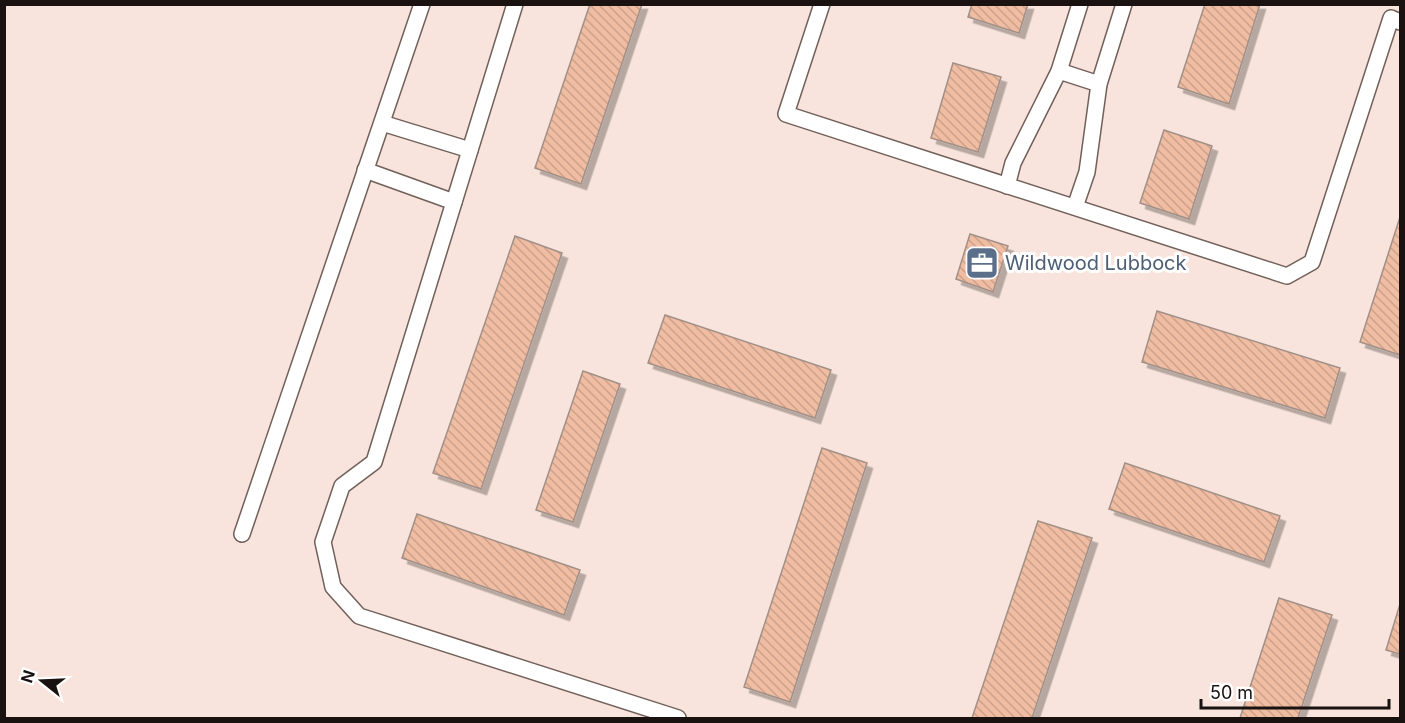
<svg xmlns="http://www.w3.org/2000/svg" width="1405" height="723" viewBox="0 0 1405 723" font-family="Inter,sans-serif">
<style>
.building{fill:url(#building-back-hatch);stroke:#a19087;stroke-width:1.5;filter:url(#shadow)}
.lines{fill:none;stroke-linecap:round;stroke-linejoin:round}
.service-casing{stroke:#716059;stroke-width:18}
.service{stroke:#fff;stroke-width:15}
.labels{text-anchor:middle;stroke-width:6;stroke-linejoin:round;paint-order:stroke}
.service-label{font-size:20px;fill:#4e5e75;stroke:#fff;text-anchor:start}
</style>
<defs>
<pattern id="building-back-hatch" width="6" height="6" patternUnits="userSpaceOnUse" patternTransform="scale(1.5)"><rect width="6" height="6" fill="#f0bda3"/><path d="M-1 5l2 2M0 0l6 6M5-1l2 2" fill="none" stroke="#cda18b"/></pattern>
<filter id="shadow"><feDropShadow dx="5.5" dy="5.5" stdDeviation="0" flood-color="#0004"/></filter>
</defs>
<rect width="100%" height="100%" fill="#f8e4dc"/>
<g class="building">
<path d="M 590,4 L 642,4 L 581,184 L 535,168 Z"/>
<path d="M 972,4 L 1028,4 L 1019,33 L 968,17 Z"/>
<path d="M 1205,4 L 1260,4 L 1229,104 L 1178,87 Z"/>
<path d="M 953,63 L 1001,77 L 978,152 L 931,138 Z"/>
<path d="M 1164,130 L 1212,146 L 1189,219 L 1140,203 Z"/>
<path d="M 1400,217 L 1400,355 L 1360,342 Z"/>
<path d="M 970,234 L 1008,246 L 993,292 L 956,279 Z"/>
<path d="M 515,236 L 562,253 L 481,489 L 433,473 Z"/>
<path d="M 1157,311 L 1340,368 L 1325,418 L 1142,362 Z"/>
<path d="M 665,315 L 831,370 L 815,418 L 648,363 Z"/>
<path d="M 583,371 L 620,384 L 573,522 L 536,510 Z"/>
<path d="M 822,448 L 867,463 L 790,702 L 744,687 Z"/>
<path d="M 1125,463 L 1280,516 L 1264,562 L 1109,509 Z"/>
<path d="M 417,514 L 580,570 L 564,615 L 402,558 Z"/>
<path d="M 1038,521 L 1092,538 L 1032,718 L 972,718 Z"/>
<path d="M 1279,598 L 1332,615 L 1298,718 L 1240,718 Z"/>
<path d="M 1400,604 L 1400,654 L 1386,650 Z"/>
</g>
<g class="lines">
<g class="service-casing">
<g id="service">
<path d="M 515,4 L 374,462 L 342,486 L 323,542 L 333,587 L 359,616 L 678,718"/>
<path d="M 822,4 L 786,114 L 1287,276 L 1312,262 L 1391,18 L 1400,22"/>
<path d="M 1059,71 L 1099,84"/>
<path d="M 382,123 L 470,150"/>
<path d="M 365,170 L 454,202"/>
<path d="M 1007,186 L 1013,163 L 1059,71 L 1080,4"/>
<path d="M 1075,207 L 1087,172 L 1099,84 L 1124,4"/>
<path d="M 242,534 L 422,4"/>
</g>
</g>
<use href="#service" class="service"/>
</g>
<defs>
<g id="office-square" transform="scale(1.725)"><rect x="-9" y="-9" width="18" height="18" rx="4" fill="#5c6f8a" stroke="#fff"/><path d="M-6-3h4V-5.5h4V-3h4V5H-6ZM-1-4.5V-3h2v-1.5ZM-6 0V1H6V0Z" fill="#fff"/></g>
</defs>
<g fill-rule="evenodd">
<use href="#office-square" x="982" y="263"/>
</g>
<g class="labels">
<g class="service-label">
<text x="1005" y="270">Wildwood Lubbock</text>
</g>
</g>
<rect width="1405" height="723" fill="none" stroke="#191210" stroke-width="12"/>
<g transform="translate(42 681) rotate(288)" stroke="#ffffff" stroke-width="4.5" paint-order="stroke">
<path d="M0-4.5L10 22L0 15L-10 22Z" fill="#191210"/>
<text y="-9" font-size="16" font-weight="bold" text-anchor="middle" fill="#191210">N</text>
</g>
<path d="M1201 699v9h188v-9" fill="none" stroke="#191210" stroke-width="3"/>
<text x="1210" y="699" font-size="18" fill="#191210" stroke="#ffffff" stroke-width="4.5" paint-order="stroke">50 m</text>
</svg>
